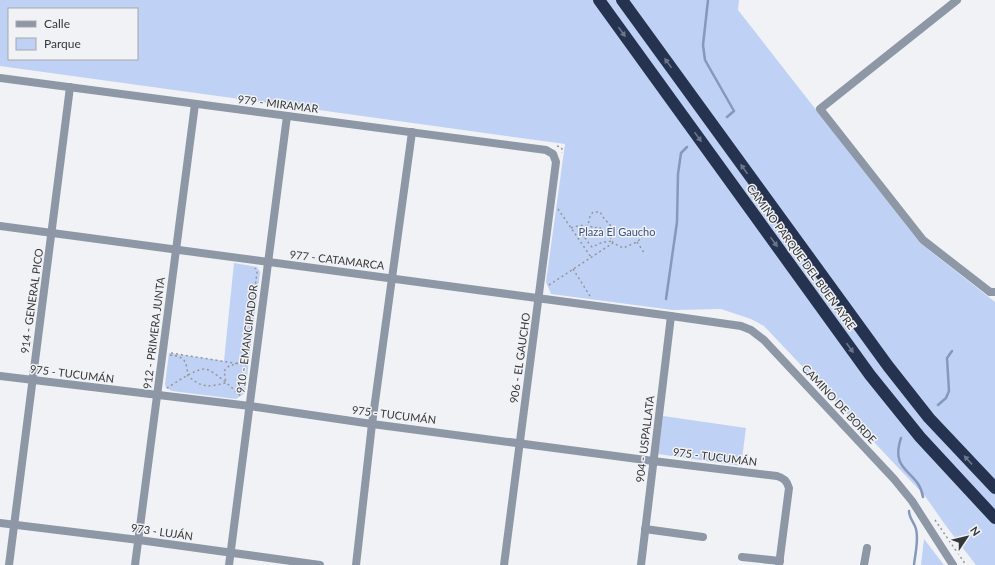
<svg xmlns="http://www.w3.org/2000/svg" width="995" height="565" viewBox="0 0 995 565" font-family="Lato,sans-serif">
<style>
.green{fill:#bfd1f4;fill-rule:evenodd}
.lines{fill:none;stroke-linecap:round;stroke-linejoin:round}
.stream{stroke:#8698bb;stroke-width:2.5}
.path{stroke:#959698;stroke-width:1.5;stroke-dasharray:2 3;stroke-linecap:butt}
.minor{stroke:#8e97a6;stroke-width:8}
.highway{stroke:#253350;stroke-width:12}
.oneway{fill:#6c768a}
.labels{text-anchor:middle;stroke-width:3;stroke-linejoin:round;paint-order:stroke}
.street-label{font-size:11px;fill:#363738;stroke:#f0f2f5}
.park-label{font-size:11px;fill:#395182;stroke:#f0f2f5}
</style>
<rect width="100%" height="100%" fill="#f0f2f5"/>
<g class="green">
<path d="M 0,0 L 739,0 L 738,10 L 920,243 L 995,302 L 995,565 L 976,565 L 946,526 L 925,496 L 764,326 L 751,319 L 721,309 L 673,310 L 551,294 L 546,282 L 565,144 L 0,66 ZM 9,9 L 137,9 L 137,59 L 9,59 Z"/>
<path d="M 234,263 L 257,267 L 260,272 L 245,393 L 236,399 L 172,391 L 166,388 L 165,384 L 169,353 L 224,361 Z"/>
<path d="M 663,416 L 746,428 L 741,466 L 658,454 Z"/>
<path d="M 924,539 L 944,565 L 921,565 Z"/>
</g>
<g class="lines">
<g class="stream">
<path d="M 708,0 L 703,45 L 705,60 L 734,111 L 727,117"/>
<path d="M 666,299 L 677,222 L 678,174 L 681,153 L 687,147"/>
<path d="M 938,405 L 946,398 L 949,391 L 947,358 L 952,351"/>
<path d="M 901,438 C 889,473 919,470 923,497"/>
<path d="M 909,511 C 909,518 914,522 916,529 C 919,540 915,554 914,565"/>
</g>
<g class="path">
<path d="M 557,146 L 561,147 L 562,149 L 562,153"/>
<path d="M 558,209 L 591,257"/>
<circle cx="598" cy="231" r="4"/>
<path d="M 571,228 C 579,225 587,224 594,228"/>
<path d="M 602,233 L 609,234 L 613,243 L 623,248 L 637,242 L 647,233"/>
<path d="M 610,236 L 610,224 L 605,220 L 600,212 L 593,212 L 590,216 L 588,225 L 583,229 L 583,236 L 587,240 L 589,244 L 592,247 L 603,242 L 609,242 L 612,240"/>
<path d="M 637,242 L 645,254"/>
<path d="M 573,269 L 590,296"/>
<path d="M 549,285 L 613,243"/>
<path d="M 171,353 L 246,365"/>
<path d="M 170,355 C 186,357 186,361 188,376 C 202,388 208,387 226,383 L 224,371 L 230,365 C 239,365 242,360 247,353 L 257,272 L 255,268"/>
<path d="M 167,388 C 177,382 193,370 204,369 C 213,369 234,390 241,396"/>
<path d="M 935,520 L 966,565"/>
</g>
<g class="minor">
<path d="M 957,0 L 820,109 L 923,240 L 990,292 L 995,292"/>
<path d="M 0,78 L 546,150 L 553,154 L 556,162 L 504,565"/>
<path d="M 0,226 L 671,316 L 741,326 L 751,330 L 764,340 L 894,479 L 912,501 L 953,565"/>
<path d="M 0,376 L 250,406 L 372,424 L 653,461 L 777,476 C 784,478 787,481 789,488 L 779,565"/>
<path d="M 0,523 L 139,540 L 320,565"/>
<path d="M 645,529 L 703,537"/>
<path d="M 742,557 L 780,561"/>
<path d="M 9,565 L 70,87"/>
<path d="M 135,565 L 195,104"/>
<path d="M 229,565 L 287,116"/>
<path d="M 356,565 L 372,424 L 412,132"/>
<path d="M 641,565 L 671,316"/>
<path d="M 864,565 L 867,548"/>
</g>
<g class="highway">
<path d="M 599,0 L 870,375 L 920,437 L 995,518"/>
<path d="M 622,0 L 888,366 L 929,418 L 995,488"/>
</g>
</g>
<defs><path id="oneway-solid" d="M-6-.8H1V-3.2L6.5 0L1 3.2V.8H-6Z"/></defs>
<g class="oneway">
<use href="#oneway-solid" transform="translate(622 32) rotate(54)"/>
<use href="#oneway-solid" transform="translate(668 63) rotate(-126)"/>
<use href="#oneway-solid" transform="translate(698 137) rotate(54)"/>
<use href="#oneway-solid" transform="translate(744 169) rotate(-126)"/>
<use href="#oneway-solid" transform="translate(774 242) rotate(54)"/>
<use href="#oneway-solid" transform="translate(850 348) rotate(54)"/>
<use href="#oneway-solid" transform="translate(968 460) rotate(-133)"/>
</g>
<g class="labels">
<g class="street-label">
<text transform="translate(278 104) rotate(7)" y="4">979 - MIRAMAR</text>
<text transform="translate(801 257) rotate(54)" y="4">CAMINO PARQUE DEL BUEN AYRE</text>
<text transform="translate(337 260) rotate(7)" y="4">977 - CATAMARCA</text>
<text transform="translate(32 301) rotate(-82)" y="4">914 - GENERAL PICO</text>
<text transform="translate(154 333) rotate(-83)" y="4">912 - PRIMERA JUNTA</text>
<text transform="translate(247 339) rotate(-83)" y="4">910 - EMANCIPADOR</text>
<text transform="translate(520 358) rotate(-82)" y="4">906 - EL GAUCHO</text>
<text transform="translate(72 374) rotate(7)" y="4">975 - TUCUMÁN</text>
<text transform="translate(839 404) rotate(47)" y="4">CAMINO DE BORDE</text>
<text transform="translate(394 415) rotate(7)" y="4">975 - TUCUMÁN</text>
<text transform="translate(645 439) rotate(-83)" y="4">904 - USPALLATA</text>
<text transform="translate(715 457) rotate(7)" y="4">975 - TUCUMÁN</text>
<text transform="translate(162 532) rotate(8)" y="4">973 - LUJÁN</text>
</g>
<g class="park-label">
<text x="617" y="236">Plaza El Gaucho</text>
</g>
</g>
<rect x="8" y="8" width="130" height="52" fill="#f0f2f5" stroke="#a6a7a9"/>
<rect x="16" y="21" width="20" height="6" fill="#8e97a6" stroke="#a6a7a9"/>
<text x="44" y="28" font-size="12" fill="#363738">Calle</text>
<rect x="16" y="38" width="20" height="12" fill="#bfd1f4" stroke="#a6a7a9"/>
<text x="44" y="48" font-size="12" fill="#363738">Parque</text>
<g transform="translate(967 537) rotate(55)" stroke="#f0f2f5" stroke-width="3" paint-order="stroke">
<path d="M0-3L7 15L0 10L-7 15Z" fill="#363738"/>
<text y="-6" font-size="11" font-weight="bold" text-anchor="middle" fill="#363738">N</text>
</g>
</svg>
